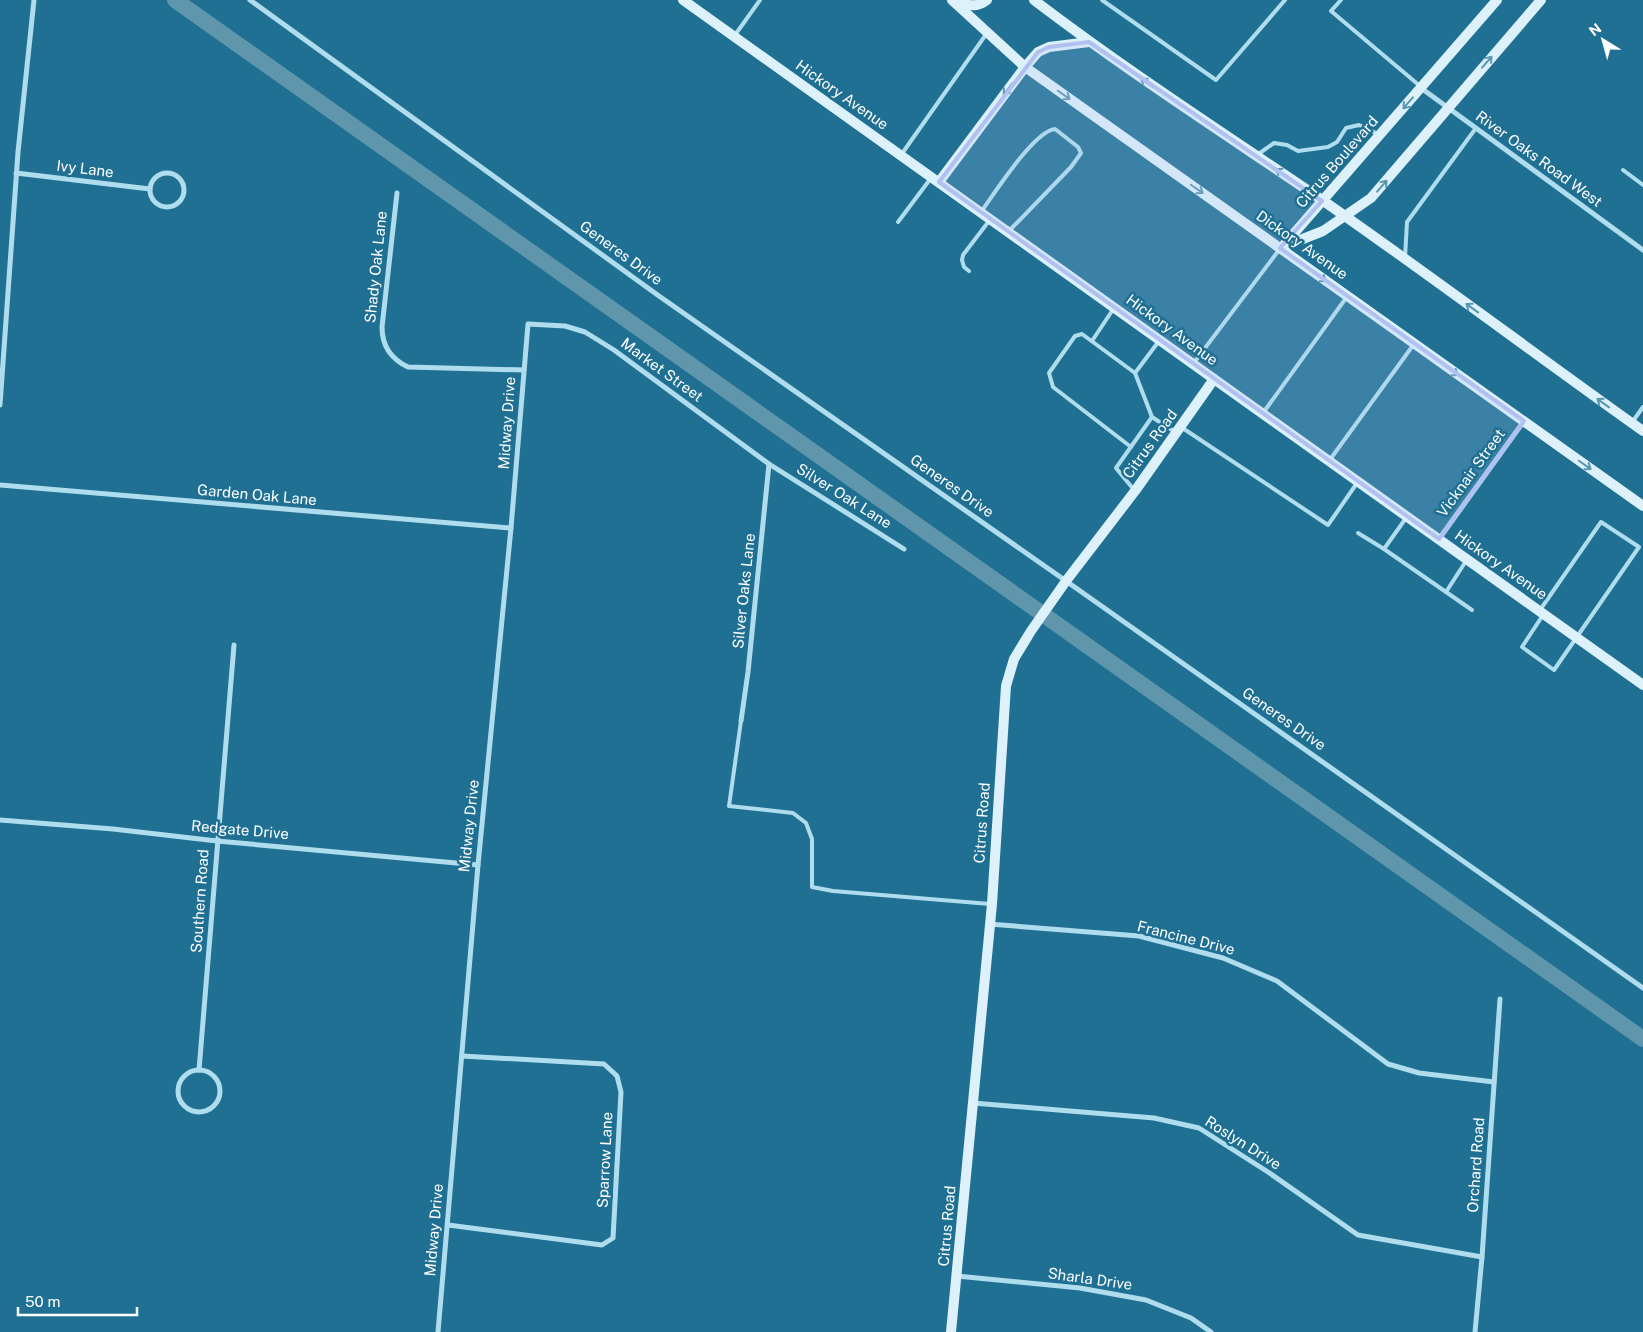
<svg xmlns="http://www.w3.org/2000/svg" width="1643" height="1332" viewBox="0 0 1643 1332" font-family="'Public Sans',sans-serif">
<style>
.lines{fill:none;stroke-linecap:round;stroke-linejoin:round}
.canal{stroke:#6096ac;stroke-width:16}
.lane{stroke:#b0ddee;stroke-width:4}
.street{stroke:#b0ddee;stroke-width:5}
.secondary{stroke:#ddf1fa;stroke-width:10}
.oneway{stroke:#5897b2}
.marked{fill:#b0c1f1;fill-opacity:0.2;stroke:#b0c1f1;stroke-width:4;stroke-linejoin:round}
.labels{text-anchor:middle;stroke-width:5;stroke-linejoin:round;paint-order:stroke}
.street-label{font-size:15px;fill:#fff;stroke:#1f7093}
</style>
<rect width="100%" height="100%" fill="#1f7093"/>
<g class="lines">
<path class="canal" d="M 175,0 L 1643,1039"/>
<g class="lane">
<path d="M 1102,0 L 1216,80 L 1285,0"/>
<path d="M 1341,0 L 1331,11 L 1420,86"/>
<path d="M 735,35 L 760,0"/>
<path d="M 901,155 L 987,33"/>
<path d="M 1257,155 L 1274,143 L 1287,145 L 1298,151 L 1328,147 L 1337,142 L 1346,128 L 1359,125 L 1378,134"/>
<path d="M 1623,170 L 1643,185"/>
<path d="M 981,212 C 994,194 1034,131 1055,129 L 1078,147 L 1081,153 L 1071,167 L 1009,231"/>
<path d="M 898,222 L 931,178"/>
<path d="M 1405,258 L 1407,222 L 1476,128"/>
<path d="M 969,271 L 964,267 L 962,260 L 963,255 L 989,221"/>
<path d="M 1092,341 L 1114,308"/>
<path d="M 1193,364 L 1279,250"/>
<path d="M 1135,373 L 1159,341"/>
<path d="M 1263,413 L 1346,298"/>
<path d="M 1633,421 L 1643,407"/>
<path d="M 1181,427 L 1328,525 L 1357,483"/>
<path d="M 1131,447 L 1053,387 L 1049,373 L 1075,336 L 1082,334 L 1135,373 L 1152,417"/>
<path d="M 1329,461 L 1414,344"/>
<path d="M 1135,491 L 1116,468 L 1152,417 L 1175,432"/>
<path d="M 1406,518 L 1384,549 L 1446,592 L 1466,561"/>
<path d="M 1358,533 L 1384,549"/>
<path d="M 1446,592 L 1472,610"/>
<path d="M 1540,610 L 1601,522 L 1639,547 L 1554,670 L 1522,647 L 1543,615"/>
<path d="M 741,721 L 729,806 L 793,813 L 806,823 L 812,839 L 812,887 L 833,891 L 990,904"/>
</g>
<g class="street">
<path d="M 250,0 L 659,296 L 1066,581 L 1643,988"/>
<path d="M 1421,88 L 1643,250"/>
<path d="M 16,173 L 150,189"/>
<circle cx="167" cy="190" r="17"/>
<path d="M 397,193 L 382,327 C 382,345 391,359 408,367 L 524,370"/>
<path d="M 0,405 L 18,152 L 34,0"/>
<path d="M 0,485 L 511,528"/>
<path d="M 1439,539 L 1524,421"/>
<path d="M 741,721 L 748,672 L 769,464"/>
<path d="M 0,820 L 113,829 L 217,841 L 478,865"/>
<path d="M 989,924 L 1139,936 L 1223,958 L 1277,981 L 1388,1064 L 1419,1073 L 1494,1082"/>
<path d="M 199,1070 L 234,645"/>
<circle cx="199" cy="1091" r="21"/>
<path d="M 973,1103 L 1154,1118 L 1199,1128 L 1268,1172 L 1358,1235 L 1482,1257"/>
<path d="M 448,1225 L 602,1245 L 613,1238 L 621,1092 L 617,1076 L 604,1064 L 462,1056"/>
<path d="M 957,1276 L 1080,1288 L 1146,1300 L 1191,1318 L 1211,1332"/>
<path d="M 438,1332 L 478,865 L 511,528 L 528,324 L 565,326 L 585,332 L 614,350 L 769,464 L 904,549"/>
<path d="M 1475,1332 L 1482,1257 L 1500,999"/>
</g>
<g class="secondary">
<path d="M 683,0 L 1643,685"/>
<path d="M 952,0 L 1025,67 L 1643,506"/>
<path d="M 954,0 C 967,5 975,9 987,0"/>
<path d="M 1034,0 C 1127,71 1225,134 1322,200 C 1430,275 1536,355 1643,431"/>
<path d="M 939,182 L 1025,67 L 1038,52 L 1049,47 L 1089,42"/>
<path d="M 1283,246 L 1497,0"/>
<path d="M 1280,248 L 1323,231 L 1371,198 L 1541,0"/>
<path d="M 951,1332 L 992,904 L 1006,686 L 1014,659 L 1031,631 L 1066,581 L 1135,491 L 1214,379"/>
</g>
</g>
<defs><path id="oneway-shaft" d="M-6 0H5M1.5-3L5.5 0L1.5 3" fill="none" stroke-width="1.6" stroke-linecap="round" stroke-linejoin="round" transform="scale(1.25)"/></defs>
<g class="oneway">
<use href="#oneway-shaft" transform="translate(1487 62) rotate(-49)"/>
<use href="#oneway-shaft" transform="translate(1147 83) rotate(-145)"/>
<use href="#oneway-shaft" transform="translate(1008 89) rotate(127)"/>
<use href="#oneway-shaft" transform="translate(1064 95) rotate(35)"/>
<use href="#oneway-shaft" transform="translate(1408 103) rotate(131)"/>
<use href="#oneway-shaft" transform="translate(1282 173) rotate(-146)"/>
<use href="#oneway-shaft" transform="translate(1382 186) rotate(-49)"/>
<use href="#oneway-shaft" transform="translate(1197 189) rotate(35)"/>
<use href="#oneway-shaft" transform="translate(1320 277) rotate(35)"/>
<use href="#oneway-shaft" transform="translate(1472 308) rotate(-144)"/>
<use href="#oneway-shaft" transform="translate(1452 371) rotate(35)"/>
<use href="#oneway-shaft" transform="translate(1603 403) rotate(-144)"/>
<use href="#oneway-shaft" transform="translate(1585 465) rotate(35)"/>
</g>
<path class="marked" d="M 1089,42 L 1322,201 L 1280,248 L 1524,421 L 1439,539 L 939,182 L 1038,52 L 1049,47 Z"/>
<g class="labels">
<g class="street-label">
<text transform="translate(842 95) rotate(35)" y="5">Hickory Avenue</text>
<text transform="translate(1539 159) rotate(36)" y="5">River Oaks Road West</text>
<text transform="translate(1337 162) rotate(-49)" y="5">Citrus Boulevard</text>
<text transform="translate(85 169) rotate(7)" y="5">Ivy Lane</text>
<text transform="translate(1302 245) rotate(35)" y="5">Dickory Avenue</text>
<text transform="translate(621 253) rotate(36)" y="5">Generes Drive</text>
<text transform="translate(376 267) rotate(-84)" y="5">Shady Oak Lane</text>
<text transform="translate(1172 330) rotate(36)" y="5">Hickory Avenue</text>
<text transform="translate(662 370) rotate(36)" y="5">Market Street</text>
<text transform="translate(507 423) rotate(-86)" y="5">Midway Drive</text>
<text transform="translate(1150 444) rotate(-54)" y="5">Citrus Road</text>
<text transform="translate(1471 473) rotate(-54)" y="5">Vicknair Street</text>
<text transform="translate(952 486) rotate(35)" y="5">Generes Drive</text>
<text transform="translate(257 495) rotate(5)" y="5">Garden Oak Lane</text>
<text transform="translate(844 496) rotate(32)" y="5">Silver Oak Lane</text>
<text transform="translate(1501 565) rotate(35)" y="5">Hickory Avenue</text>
<text transform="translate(744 591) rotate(-84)" y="5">Silver Oaks Lane</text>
<text transform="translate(1284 719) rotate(35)" y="5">Generes Drive</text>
<text transform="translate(982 823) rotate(-86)" y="5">Citrus Road</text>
<text transform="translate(469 826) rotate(-84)" y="5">Midway Drive</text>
<text transform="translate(240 830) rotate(5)" y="5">Redgate Drive</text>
<text transform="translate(200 901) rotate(-86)" y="5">Southern Road</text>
<text transform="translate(1186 938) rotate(14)" y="5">Francine Drive</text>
<text transform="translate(1243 1143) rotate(32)" y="5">Roslyn Drive</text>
<text transform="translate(605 1160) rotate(-87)" y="5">Sparrow Lane</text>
<text transform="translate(1476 1165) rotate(-86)" y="5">Orchard Road</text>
<text transform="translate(947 1226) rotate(-85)" y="5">Citrus Road</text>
<text transform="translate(434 1230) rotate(-85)" y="5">Midway Drive</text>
<text transform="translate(1090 1279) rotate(8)" y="5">Sharla Drive</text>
</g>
</g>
<g transform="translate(1603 40) rotate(323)" stroke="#1f7093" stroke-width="4" paint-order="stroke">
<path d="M0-4L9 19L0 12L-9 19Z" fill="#ffffff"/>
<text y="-8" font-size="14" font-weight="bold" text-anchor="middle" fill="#ffffff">N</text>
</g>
<path d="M18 1307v8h119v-8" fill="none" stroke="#ffffff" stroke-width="2.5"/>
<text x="25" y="1307" font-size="15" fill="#ffffff" stroke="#1f7093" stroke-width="4" paint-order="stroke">50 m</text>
</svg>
